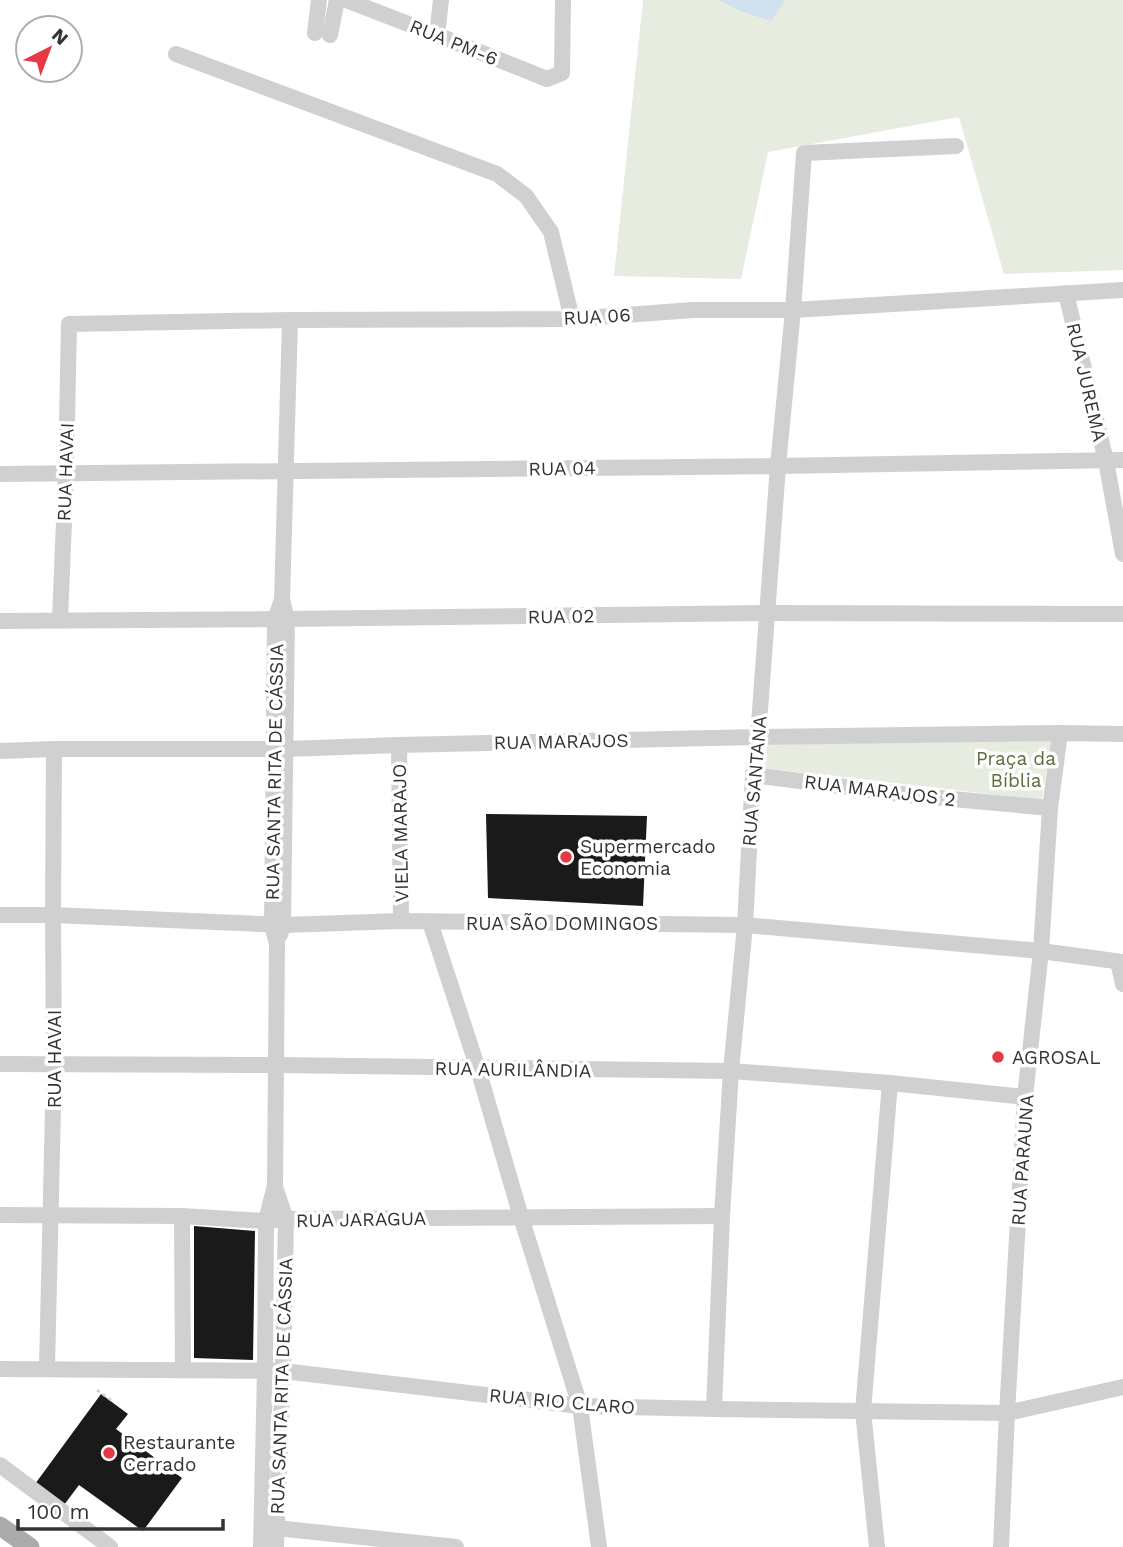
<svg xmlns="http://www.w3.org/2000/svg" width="1123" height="1547" viewBox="0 0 1123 1547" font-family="'Work Sans',sans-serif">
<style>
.green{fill:#e6ecdf}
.water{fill:#cfe2ee}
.building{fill:#1a1a1a}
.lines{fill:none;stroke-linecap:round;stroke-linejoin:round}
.path{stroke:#cdcdcd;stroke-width:2.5;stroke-dasharray:3.5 3.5;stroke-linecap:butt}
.minor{stroke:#d0d0d0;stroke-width:16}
.major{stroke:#ababab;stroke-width:19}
.poi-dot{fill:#e63946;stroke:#fff;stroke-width:2.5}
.labels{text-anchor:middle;stroke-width:7;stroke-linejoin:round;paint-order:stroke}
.street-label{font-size:19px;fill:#333;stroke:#fff}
.park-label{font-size:19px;fill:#56703f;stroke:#fff}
.poi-label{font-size:19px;fill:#333;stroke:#fff;text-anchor:start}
</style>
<rect width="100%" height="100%" fill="#fff"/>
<g class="green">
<path d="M 643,0 L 1123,0 L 1123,270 L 1004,274 L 959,117 L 768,152 L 741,279 L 614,276 Z"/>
<path d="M 1051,739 L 1042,800 L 763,768 L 767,745 Z"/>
</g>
<path class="water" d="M 719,0 L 785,0 L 771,21 L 740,11 Z"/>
<g class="building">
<path d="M 486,814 L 647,816 L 643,906 L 488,898 Z"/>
<path d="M 194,1226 L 255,1231 L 253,1360 L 194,1358 Z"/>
<path d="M 101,1394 L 128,1414 L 116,1429 L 182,1478 L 143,1531 L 79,1485 L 64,1505 L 35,1484 Z"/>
</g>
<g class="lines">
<path class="path" d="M 97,1390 L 112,1401"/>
<g class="minor">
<path d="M 346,0 L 437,35 L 547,79 L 562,73 L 563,0"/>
<path d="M 315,33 L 319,0"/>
<path d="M 330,35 L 337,0"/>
<path d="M 437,35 L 441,0"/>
<path d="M 176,54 L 497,174 L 526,196 L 551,232 L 572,319"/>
<path d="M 1066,293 L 1106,461 L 1123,554"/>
<path d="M 0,474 L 778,466 L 1123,460"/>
<path d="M 60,620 L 66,473 L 69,324 L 290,320 L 572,319 L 693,310 L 793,310 L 1123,290"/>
<path d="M 0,621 L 287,619 L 768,613 L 1123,614"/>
<path d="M 399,745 L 401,921"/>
<path d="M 0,751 L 54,749 L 286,749 L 399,745 L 758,737 L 1060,733 L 1123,734"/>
<path d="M 753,775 L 909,795 L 1050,808"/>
<path d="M 0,915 L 53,915 L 283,925 L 401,921 L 745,925 L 1041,951 L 1123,962"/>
<path d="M 430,922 L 478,1069 L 521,1217 L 580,1406 L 599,1547"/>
<path d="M 280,935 L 283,925 L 287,619 L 282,600 L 290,320"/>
<path d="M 1118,962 L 1123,984"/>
<path d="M 0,1064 L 275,1065 L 731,1071 L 890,1083 L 1025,1097"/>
<path d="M 275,1187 L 286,1219 L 283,1371 L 276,1547"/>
<path d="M 0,1215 L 182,1216 L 266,1221 L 286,1219 L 722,1216"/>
<path d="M 182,1216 L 183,1370"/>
<path d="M 47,1368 L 54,1065 L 53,915 L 54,749"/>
<path d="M 0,1369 L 283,1371 L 580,1406 L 714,1409 L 1007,1413 L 1123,1387"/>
<path d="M 714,1409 L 722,1216 L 731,1071 L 745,925 L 753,775 L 758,737 L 778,466 L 793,310 L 804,153 L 956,146"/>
<path d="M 0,1465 L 110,1547"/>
<path d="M 267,1527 L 456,1547"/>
<path d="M 261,1547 L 265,1371 L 266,1221 L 275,1185 L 277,944 L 272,925 L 275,619 L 282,600"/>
<path d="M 877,1547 L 863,1411 L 890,1083"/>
<path d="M 1001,1547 L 1007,1413 L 1025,1097 L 1041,951 L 1050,808 L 1060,733"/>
</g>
<path class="major" d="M 0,1526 L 30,1547"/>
</g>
<g class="poi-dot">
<circle cx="566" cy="857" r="7"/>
<circle cx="998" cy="1057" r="7"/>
<circle cx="109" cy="1453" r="7"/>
</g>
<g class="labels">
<g class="street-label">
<text transform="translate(454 42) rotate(22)" y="7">RUA PM-6</text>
<text transform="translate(597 316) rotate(-3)" y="7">RUA 06</text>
<text transform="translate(1087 382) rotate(77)" y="7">RUA JUREMA</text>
<text transform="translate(562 468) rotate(-1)" y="7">RUA 04</text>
<text transform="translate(65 472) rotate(-88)" y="7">RUA HAVAI</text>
<text transform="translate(561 616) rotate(-1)" y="7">RUA 02</text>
<text transform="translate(561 741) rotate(-1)" y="7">RUA MARAJOS</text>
<text transform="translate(274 772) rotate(-89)" y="7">RUA SANTA RITA DE CÁSSIA</text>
<text transform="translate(754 781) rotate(-85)" y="7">RUA SANTANA</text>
<text transform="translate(880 790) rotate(7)" y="7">RUA MARAJOS 2</text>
<text transform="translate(400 833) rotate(-91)" y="7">VIELA MARAJO</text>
<text x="562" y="930">RUA SÃO DOMINGOS</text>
<text transform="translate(54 1059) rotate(-90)" y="7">RUA HAVAI</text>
<text transform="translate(513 1069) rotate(1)" y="7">RUA AURILÂNDIA</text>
<text transform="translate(1022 1160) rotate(-86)" y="7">RUA PARAUNA</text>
<text transform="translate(361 1219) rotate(-1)" y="7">RUA JARAGUA</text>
<text transform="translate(281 1386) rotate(-88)" y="7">RUA SANTA RITA DE CÁSSIA</text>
<text transform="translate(562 1401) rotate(5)" y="7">RUA RIO CLARO</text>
</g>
<g class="park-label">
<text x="1016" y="765">Praça da<tspan x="1016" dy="22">Bíblia</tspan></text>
</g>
<g class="poi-label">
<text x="580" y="853">Supermercado<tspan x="580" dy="22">Economia</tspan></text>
<text x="1012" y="1064">AGROSAL</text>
<text x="123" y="1449">Restaurante<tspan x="123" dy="22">Cerrado</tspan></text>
</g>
</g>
<g transform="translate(49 49) rotate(42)"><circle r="33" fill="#ffffff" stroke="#adadad" stroke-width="2"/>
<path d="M0-5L12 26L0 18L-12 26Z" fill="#e63946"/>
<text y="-10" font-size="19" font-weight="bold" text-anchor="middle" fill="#333333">N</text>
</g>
<path d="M18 1519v10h205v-10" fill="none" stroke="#333333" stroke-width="3.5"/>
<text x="28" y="1519" font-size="21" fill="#333333" stroke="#ffffff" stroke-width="5" paint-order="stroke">100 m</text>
</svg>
